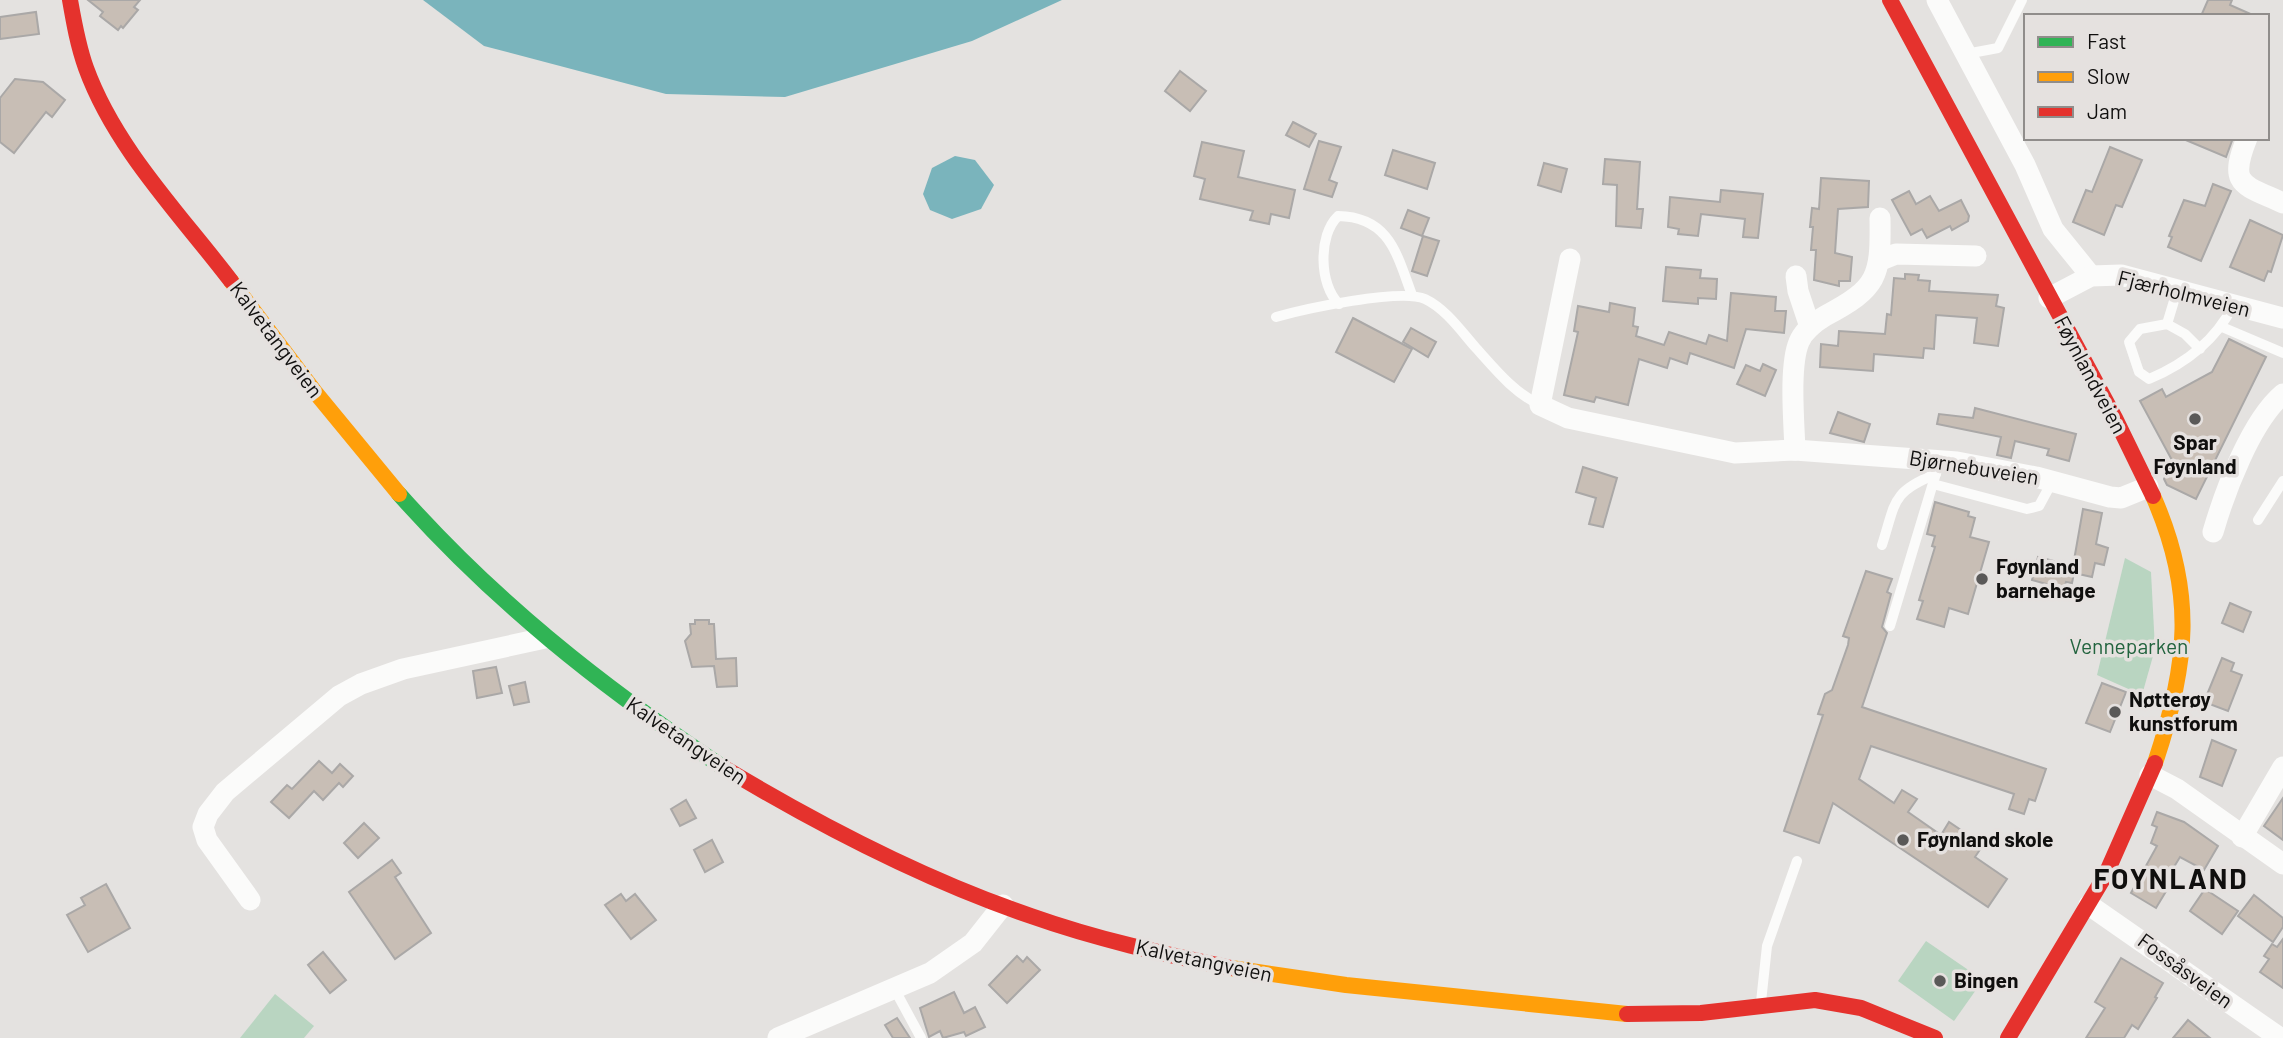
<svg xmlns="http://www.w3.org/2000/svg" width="2283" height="1038" viewBox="0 0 2283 1038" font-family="Barlow,sans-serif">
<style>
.green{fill:#b9d5c1}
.water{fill:#7ab4bc}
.building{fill:#c8beb5;stroke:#aaa8a7;stroke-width:2}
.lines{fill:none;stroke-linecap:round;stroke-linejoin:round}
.lane{stroke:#fbfbfa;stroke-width:10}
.street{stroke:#fbfbfa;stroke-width:21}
.fast{stroke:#30b455;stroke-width:16}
.slow{stroke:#ff9f0a;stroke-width:16}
.jam{stroke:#e5322d;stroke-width:16}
.poi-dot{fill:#5a5958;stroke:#e5e1df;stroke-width:2.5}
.labels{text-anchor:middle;stroke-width:7;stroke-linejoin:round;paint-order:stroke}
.street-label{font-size:21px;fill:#100f0e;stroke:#e5e1df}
.poi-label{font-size:21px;font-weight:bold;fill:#100f0e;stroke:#e5e1df;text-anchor:start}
.park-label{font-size:21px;fill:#22633e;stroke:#e5e1df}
.district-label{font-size:28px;font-weight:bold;letter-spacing:2px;fill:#100f0e;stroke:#e5e1df}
</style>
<rect width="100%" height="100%" fill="#e4e2e0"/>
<g class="green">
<path d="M 2125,558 L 2151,572 L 2155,649 L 2142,695 L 2097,675 Z"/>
<path d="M 1926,941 L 1983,980 L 1954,1021 L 1898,981 Z"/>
<path d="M 275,994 L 314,1026 L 304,1038 L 240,1038 Z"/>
</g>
<g class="water">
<path d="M 423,0 L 1062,0 L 972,41 L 785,97 L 666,94 L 484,46 Z"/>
<path d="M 955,156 L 975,160 L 994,185 L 981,209 L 952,219 L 930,210 L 923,194 L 932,168 Z"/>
</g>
<g class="building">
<path d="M 88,0 L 140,0 L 134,7 L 138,10 L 123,28 L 121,26 L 118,30 L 100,16 L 103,12 Z"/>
<path d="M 2208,0 L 2232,0 L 2230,5 L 2255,16 L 2201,16 Z"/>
<path d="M 36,12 L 39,34 L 0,39 L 0,17 Z"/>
<path d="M 1180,71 L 1206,91 L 1190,111 L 1165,91 Z"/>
<path d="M 15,79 L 43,82 L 65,100 L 52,117 L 46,112 L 14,153 L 0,142 L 0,98 Z"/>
<path d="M 1293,122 L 1316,134 L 1309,147 L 1286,135 Z"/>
<path d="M 2181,138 L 2233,138 L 2226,157 Z"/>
<path d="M 1319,141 L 1341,147 L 1329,180 L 1337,183 L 1332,197 L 1304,189 Z"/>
<path d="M 1202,142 L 1244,151 L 1238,177 L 1295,190 L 1289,218 L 1271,214 L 1269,224 L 1250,220 L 1253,211 L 1200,199 L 1205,179 L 1194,176 Z"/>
<path d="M 2110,147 L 2142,160 L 2122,207 L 2116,205 L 2104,235 L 2073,222 L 2086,190 L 2092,192 Z"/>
<path d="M 1393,150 L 1435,163 L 1427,189 L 1385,175 Z"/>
<path d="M 1605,159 L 1640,162 L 1637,209 L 1643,209 L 1641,228 L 1616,226 L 1617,185 L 1603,184 Z"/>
<path d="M 1544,163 L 1567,169 L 1561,192 L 1538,185 Z"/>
<path d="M 1821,178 L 1869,181 L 1868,207 L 1838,209 L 1835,253 L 1852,257 L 1850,281 L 1839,281 L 1839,286 L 1814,280 L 1816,250 L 1811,250 L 1813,227 L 1810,227 L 1812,208 L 1819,209 Z"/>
<path d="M 2213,184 L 2231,191 L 2201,261 L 2168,247 L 2172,237 L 2169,236 L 2184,200 L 2205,206 Z"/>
<path d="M 1721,190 L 1763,194 L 1758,238 L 1743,237 L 1745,219 L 1701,214 L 1698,236 L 1678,234 L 1679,229 L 1668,227 L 1670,197 L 1720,202 Z"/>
<path d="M 1909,191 L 1916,204 L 1930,196 L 1939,211 L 1961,200 L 1969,216 L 1968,221 L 1952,230 L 1950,226 L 1927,238 L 1922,229 L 1911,235 L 1892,200 Z"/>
<path d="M 1408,210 L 1429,218 L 1422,236 L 1401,228 Z"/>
<path d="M 2250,220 L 2283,235 L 2271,272 L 2268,271 L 2264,281 L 2230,267 Z"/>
<path d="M 1423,236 L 1439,241 L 1427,276 L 1412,271 Z"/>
<path d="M 1666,267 L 1701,270 L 1700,278 L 1717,279 L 1716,299 L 1698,298 L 1698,304 L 1663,301 Z"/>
<path d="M 1905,274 L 1919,275 L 1918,280 L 1930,281 L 1929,291 L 1998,295 L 1996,306 L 2004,308 L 1998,346 L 1974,343 L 1977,318 L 1936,315 L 1934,349 L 1924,348 L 1923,358 L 1874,354 L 1873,371 L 1820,367 L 1821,344 L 1838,346 L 1839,331 L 1885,334 L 1887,314 L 1891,315 L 1894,278 L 1905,279 Z"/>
<path d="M 1731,293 L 1776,297 L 1775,311 L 1786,311 L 1784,333 L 1746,329 L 1734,368 L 1690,353 L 1687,364 L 1670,358 L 1667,368 L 1639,359 L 1628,405 L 1596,397 L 1594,402 L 1564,395 L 1578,332 L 1574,331 L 1578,306 L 1609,312 L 1610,303 L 1635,308 L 1633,326 L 1638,327 L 1636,336 L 1664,345 L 1669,332 L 1706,344 L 1709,335 L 1727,341 Z"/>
<path d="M 1353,318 L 1412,349 L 1394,382 L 1336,352 Z"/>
<path d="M 1411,328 L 1436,342 L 1428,357 L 1403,342 Z"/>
<path d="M 2229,339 L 2266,357 L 2196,499 L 2167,485 L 2164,479 L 2173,462 L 2140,401 L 2162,389 L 2166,397 L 2212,372 Z"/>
<path d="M 1763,364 L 1776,370 L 1765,396 L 1737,384 L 1746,365 L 1760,371 Z"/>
<path d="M 1975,408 L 2076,434 L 2069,461 L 2047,455 L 2049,449 L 2015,441 L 2011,458 L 1997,455 L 2001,437 L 1937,424 L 1939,414 L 1973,418 Z"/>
<path d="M 1838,412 L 1870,424 L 1864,442 L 1830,433 Z"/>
<path d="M 1583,467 L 1617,478 L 1603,527 L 1589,524 L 1596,498 L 1576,492 Z"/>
<path d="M 1935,502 L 1969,512 L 1968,516 L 1975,518 L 1970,537 L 1989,542 L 1968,614 L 1949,608 L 1944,627 L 1917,619 L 1923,601 L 1919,600 L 1935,547 L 1932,546 L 1935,536 L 1927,534 Z"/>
<path d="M 2083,509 L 2102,513 L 2096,544 L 2108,548 L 2104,565 L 2095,563 L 2092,577 L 2074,573 L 2072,583 L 2066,582 L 2064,589 L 2032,580 L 2038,557 L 2073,566 Z"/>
<path d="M 1866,571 L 1892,579 L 1887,592 L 1891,594 L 1882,627 L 1887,633 L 1862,707 L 2046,769 L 2035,801 L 2029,799 L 2024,814 L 2009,809 L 2014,794 L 1871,746 L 1859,779 L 1894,803 L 1902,790 L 1917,799 L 1908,812 L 1941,835 L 1949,822 L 1983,845 L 1975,857 L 2007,879 L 1988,907 L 1833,803 L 1819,843 L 1784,831 L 1823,715 L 1818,714 L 1825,694 L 1832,690 L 1848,645 L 1849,638 L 1843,636 Z"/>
<path d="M 2230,603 L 2251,612 L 2243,632 L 2222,623 Z"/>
<path d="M 695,620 L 709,620 L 709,624 L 714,624 L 716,659 L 736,658 L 737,686 L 717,687 L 714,666 L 692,667 L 685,641 L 691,634 L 690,624 L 695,624 Z"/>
<path d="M 2222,658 L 2234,663 L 2231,671 L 2242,675 L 2228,711 L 2204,702 Z"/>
<path d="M 496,667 L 502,693 L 477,698 L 473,671 Z"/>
<path d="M 525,682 L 529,702 L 514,705 L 509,686 Z"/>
<path d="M 2102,683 L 2126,692 L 2110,732 L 2086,723 Z"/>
<path d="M 2212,740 L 2236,750 L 2222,786 L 2200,777 Z"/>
<path d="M 319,761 L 332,773 L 340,764 L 353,776 L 343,787 L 339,783 L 323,800 L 314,791 L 289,818 L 271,802 L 287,785 L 292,789 Z"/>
<path d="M 2283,798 L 2283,840 L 2264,826 Z"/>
<path d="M 686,800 L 696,818 L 680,826 L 671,809 Z"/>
<path d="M 2157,812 L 2184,822 L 2218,846 L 2204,870 L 2180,857 L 2163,885 L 2168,888 L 2156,908 L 2131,893 L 2157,846 L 2151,843 L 2157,827 L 2152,825 Z"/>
<path d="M 364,823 L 379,838 L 358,858 L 344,843 Z"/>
<path d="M 712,840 L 723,862 L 705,872 L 694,850 Z"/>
<path d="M 392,860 L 401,873 L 395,877 L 431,933 L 395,959 L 349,892 Z"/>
<path d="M 106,884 L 130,928 L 88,952 L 67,915 L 85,905 L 81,898 Z"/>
<path d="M 2205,889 L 2238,911 L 2222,934 L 2190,911 Z"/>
<path d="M 621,894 L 626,901 L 635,894 L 656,920 L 631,939 L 605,905 Z"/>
<path d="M 2254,895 L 2283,918 L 2283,927 L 2273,942 L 2238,916 Z"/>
<path d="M 2283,939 L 2283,988 L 2260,972 L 2269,959 L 2264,956 L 2272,944 L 2277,947 Z"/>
<path d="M 323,952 L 346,980 L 330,993 L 308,965 Z"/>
<path d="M 1017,956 L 1023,962 L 1027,957 L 1040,970 L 1007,1003 L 989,985 Z"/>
<path d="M 2121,958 L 2163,983 L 2155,997 L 2157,998 L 2138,1029 L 2132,1025 L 2124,1038 L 2086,1038 L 2105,1008 L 2095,1002 Z"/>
<path d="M 954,992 L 964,1013 L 975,1007 L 985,1027 L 966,1036 L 964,1032 L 943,1038 L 940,1031 L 929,1037 L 920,1008 Z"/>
<path d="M 897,1018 L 910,1038 L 893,1038 L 885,1025 Z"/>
<path d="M 2188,1020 L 2210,1038 L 2173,1038 Z"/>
</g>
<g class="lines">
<g class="lane">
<path d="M 1966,54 L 1998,48 L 2022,0"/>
<path d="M 1339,304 C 1319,285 1318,235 1338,216 C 1390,217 1397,255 1412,295"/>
<path d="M 1276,317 C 1304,309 1401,288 1425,299 C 1446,309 1461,331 1476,348 C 1495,369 1513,392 1540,405"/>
<path d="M 2167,324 L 2177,291"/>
<path d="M 2222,327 L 2283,353"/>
<path d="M 2200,349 L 2185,334 L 2167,324 L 2140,329 L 2129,342 L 2139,372 L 2149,379 C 2185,364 2215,341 2233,306"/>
<path d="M 1933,484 L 2027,509 L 2039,506 L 2052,482"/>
<path d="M 2258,520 L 2283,481"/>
<path d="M 1882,545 C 1896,502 1891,492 1936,474"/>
<path d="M 1890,626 L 1940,460"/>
<path d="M 895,990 L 921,1038"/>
<path d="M 1761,1002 L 1767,946 L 1797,861"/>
</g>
<g class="street">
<path d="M 1937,0 L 2025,165 L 2053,229 L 2091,276"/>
<path d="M 2247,138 C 2228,186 2242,184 2283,203"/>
<path d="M 1570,259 L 1540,405 L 1568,418 L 1735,453 L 1795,450 L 1957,462 L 2036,477 L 2110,497 L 2121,498 L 2148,487"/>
<path d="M 1881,260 L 1896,254 L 1976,256"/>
<path d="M 1796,276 L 1798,291 L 1810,327"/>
<path d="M 2049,298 L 2091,276 L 2121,275 L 2283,318"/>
<path d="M 1795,450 C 1794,422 1789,366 1799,342 C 1804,330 1815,322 1825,316 C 1878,288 1881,277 1880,218"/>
<path d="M 2213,532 C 2225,491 2251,421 2283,394"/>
<path d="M 2150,775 L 2177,789 L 2283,864"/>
<path d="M 2242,837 L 2283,767"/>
<path d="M 250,900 L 207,840 L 203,827 L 208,814 L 225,792 L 339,696 L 361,684 L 403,669 L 545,638"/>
<path d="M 2089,905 L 2280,1038"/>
<path d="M 778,1038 L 930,973 L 973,943 L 1003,905"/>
</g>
<path class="fast" d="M 399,494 C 495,602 601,686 721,766"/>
<g class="slow">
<path d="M 231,281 L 315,392 L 399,494"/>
<path d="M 2153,496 C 2196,593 2188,665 2155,763"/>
<path d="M 1231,968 L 1346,985 L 1627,1014"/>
</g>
<g class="jam">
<path d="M 70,0 C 74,23 78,46 86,68 C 115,148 180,214 231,281"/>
<path d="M 1890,0 L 2115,418 L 2153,496"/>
<path d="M 721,766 C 819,825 922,879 1031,916 C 1096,939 1163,954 1231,968"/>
<path d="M 1627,1014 L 1701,1013 L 1815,1000 L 1861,1008 L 1935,1038"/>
<path d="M 2008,1038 L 2106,874 L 2155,763"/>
</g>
</g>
<g class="poi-dot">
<circle cx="2195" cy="419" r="7"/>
<circle cx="1982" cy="579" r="7"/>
<circle cx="2115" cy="712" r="7"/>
<circle cx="1903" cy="840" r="7"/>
<circle cx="1940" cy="981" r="7"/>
</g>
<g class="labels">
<g class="street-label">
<text transform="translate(2184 294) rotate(14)" y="7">Fjærholmveien</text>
<text transform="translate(276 340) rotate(53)" y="7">Kalvetangveien</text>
<text transform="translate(2090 375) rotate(62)" y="7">Føynlandveien</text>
<text transform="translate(1974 468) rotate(9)" y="7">Bjørnebuveien</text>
<text transform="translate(686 741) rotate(34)" y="7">Kalvetangveien</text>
<text transform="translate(1204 961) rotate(12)" y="7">Kalvetangveien</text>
<text transform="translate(2185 971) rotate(36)" y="7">Fossåsveien</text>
</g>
<g class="poi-label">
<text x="2195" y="450" text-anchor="middle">Spar<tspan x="2195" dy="24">Føynland</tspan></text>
<text x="1996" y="574">Føynland<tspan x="1996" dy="24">barnehage</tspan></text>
<text x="2129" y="707">Nøtterøy<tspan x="2129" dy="24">kunstforum</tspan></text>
<text x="1917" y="847">Føynland skole</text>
<text x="1954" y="988">Bingen</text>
</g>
<g class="park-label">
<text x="2129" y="654">Venneparken</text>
</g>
<g class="district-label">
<text x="2171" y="889">FOYNLAND</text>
</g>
</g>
<rect x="2024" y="14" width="245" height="126" fill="#e5e1df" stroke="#908d8b" stroke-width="2"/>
<rect x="2038" y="37" width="35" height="10" fill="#30b455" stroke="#908d8b" stroke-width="2"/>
<text x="2087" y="49" font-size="21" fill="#100f0e">Fast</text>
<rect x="2038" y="72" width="35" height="10" fill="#ff9f0a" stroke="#908d8b" stroke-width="2"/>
<text x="2087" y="84" font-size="21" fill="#100f0e">Slow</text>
<rect x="2038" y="107" width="35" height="10" fill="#e5322d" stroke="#908d8b" stroke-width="2"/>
<text x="2087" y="119" font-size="21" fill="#100f0e">Jam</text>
</svg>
